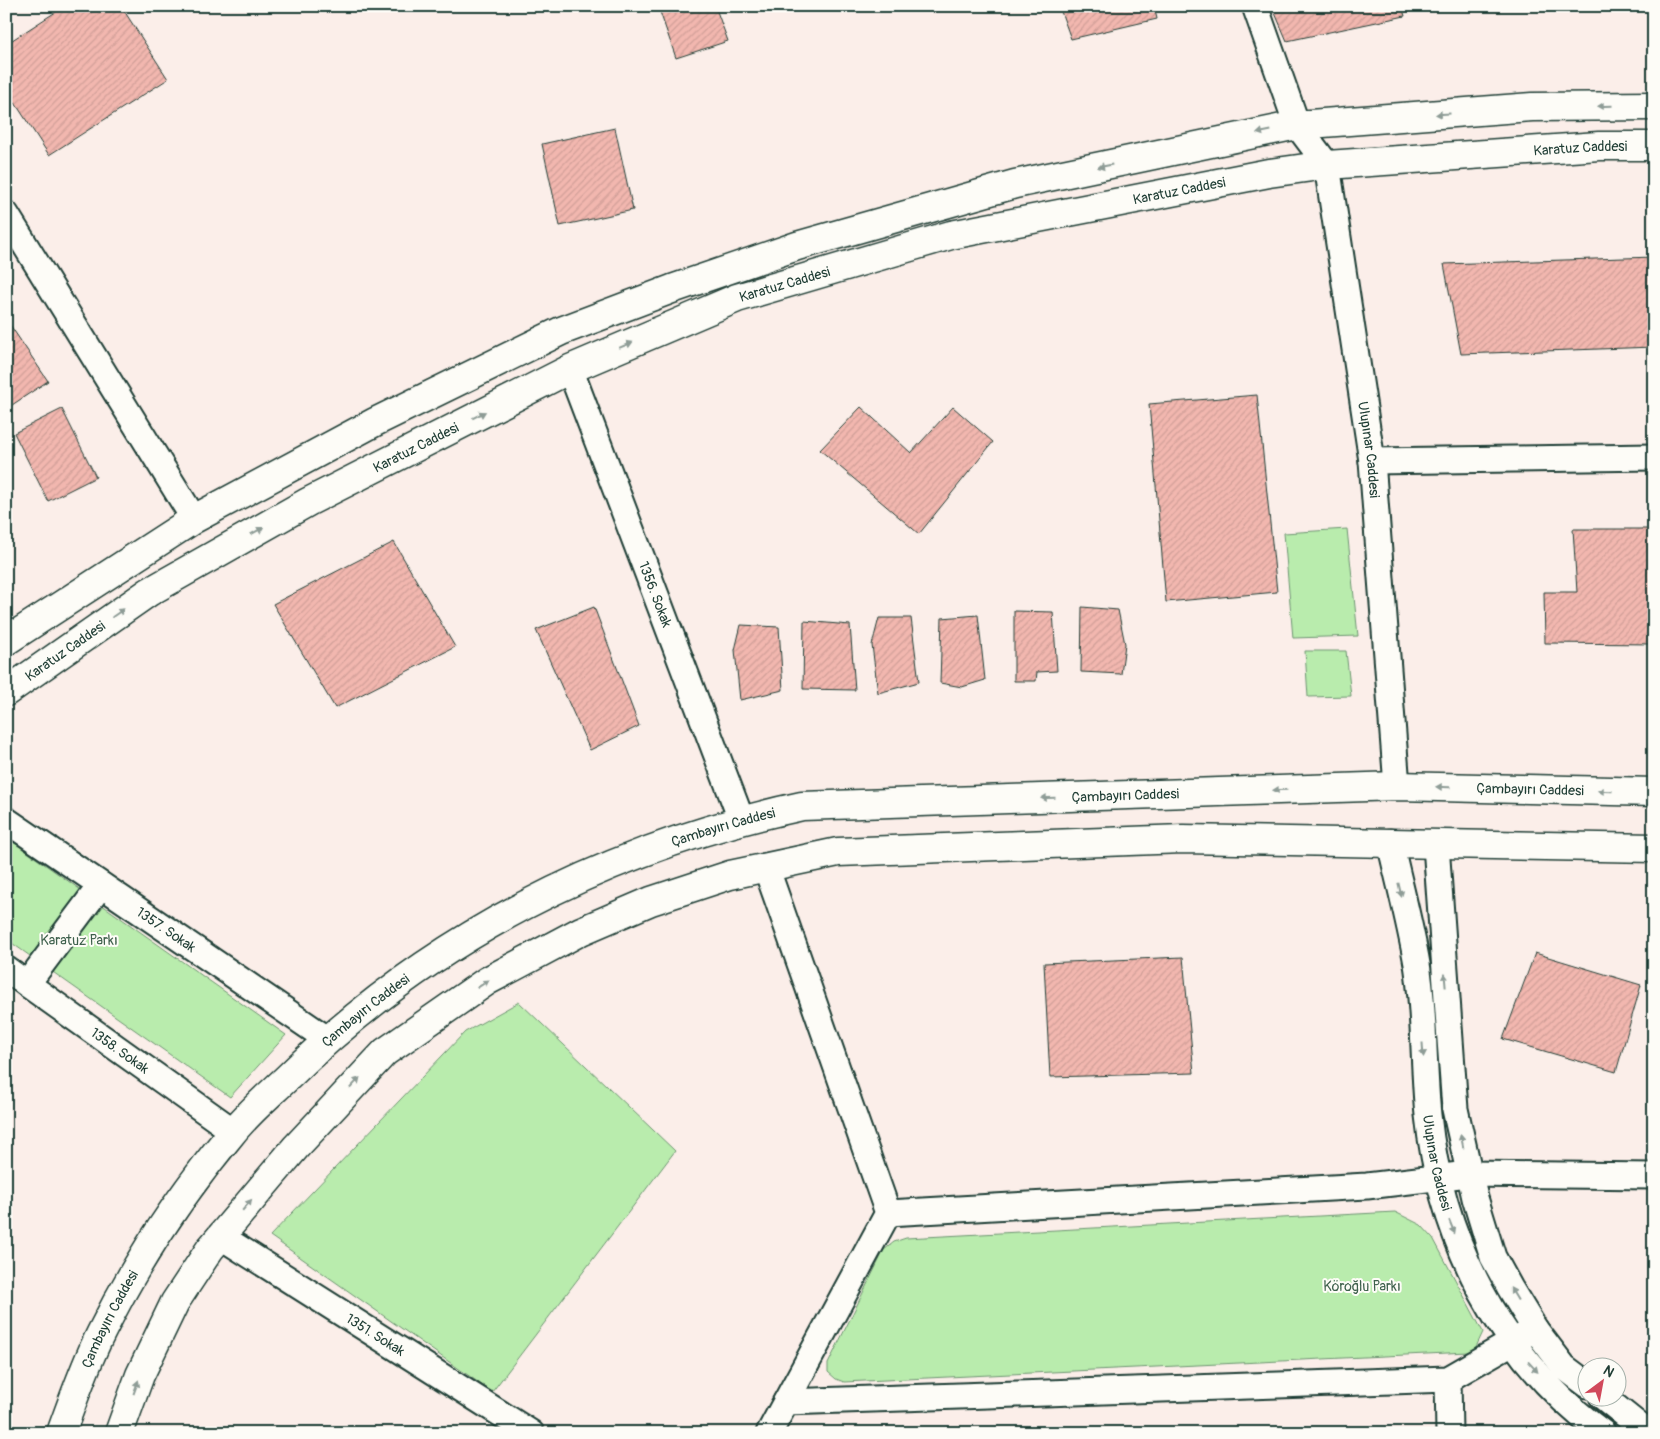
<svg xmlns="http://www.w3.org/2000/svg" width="1660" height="1439" viewBox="0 0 1660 1439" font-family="Pangolin,sans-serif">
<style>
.park{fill:#b9ecad;stroke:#6c9470}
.building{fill:url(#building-hatch);stroke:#1f3d34}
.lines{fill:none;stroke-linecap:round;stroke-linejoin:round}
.street-casing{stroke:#1f3d34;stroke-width:29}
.secondary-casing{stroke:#1f3d34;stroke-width:31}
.street{stroke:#fdfcf7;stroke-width:25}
.secondary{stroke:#fdfcf7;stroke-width:28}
.oneway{fill:#8e9c96}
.labels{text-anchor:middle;stroke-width:4;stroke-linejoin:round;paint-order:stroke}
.street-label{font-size:14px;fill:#1f3d34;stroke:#fdfcf7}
.park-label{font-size:14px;fill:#3e604c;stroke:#fdfcf7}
</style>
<defs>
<pattern id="building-hatch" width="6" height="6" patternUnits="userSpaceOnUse" patternTransform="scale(1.25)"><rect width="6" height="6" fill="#f2b7af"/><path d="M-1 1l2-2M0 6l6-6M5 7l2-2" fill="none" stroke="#cf9e97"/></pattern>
</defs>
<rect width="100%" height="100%" fill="#fbeee9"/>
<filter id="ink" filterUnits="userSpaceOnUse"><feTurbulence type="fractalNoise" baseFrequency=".02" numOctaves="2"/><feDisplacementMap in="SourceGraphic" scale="10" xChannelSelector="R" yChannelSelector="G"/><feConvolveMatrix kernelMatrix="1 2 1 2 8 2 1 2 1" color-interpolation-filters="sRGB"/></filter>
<g filter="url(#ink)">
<g class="park">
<path d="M 1347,529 L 1358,636 L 1293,638 L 1284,533 Z"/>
<path d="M 1305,651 L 1346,651 L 1351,696 L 1308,697 Z"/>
<path d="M 6,837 L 286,1035 L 230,1097 L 6,939 Z"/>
<path d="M 519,1002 L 675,1151 L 492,1392 L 270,1236 L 465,1032 Z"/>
<path d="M 1395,1212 L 1421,1225 L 1433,1238 L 1483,1332 L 1475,1349 L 1468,1352 L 844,1382 L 836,1379 L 828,1372 L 828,1364 L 884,1250 L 894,1242 L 906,1238 Z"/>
</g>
<g class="building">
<path d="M 65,6 L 121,6 L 168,79 L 49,155 L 6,89 L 6,44 Z"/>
<path d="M 658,6 L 715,6 L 728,41 L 676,58 Z"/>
<path d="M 1059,6 L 1154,6 L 1157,19 L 1071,39 Z"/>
<path d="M 1272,6 L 1402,6 L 1405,16 L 1287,41 Z"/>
<path d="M 615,128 L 633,210 L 560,226 L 542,144 Z"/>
<path d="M 1654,257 L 1654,347 L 1461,354 L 1444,264 Z"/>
<path d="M 6,319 L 48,381 L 6,409 Z"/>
<path d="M 1257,395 L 1277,592 L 1166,602 L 1149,404 Z"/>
<path d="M 861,407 L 911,453 L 953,407 L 993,442 L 919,534 L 820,450 Z"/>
<path d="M 62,409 L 96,477 L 48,501 L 14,433 Z"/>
<path d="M 1573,529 L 1654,529 L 1654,644 L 1545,643 L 1544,592 L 1577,592 Z"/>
<path d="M 394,542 L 455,647 L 335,708 L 273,604 Z"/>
<path d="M 594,607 L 639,726 L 590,750 L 536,630 Z"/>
<path d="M 1082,607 L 1118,610 L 1125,644 L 1121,674 L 1081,672 Z"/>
<path d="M 1014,611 L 1053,612 L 1057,671 L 1037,672 L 1036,681 L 1014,681 Z"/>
<path d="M 978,615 L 985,680 L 962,687 L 940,683 L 942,618 Z"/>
<path d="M 879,618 L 911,618 L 919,682 L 878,693 L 872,645 Z"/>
<path d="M 804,621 L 850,625 L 855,690 L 803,689 Z"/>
<path d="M 741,625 L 779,627 L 783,690 L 740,700 L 735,650 Z"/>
<path d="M 1535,953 L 1641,985 L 1616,1072 L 1503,1039 Z"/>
<path d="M 1183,957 L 1194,1073 L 1050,1077 L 1044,963 Z"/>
</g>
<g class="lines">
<g class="street-casing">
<g id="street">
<path id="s1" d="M 1255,6 L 1297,125 L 1327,165 L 1372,461 L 1397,786"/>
<path d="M 6,214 L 194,519"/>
<path id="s2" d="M 570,369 L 741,819"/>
<path d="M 1372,461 L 1654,457"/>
<path id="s3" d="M 6,820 L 327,1039"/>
<path id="s4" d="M 1390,842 C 1399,883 1410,923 1417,964 C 1425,1013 1423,1065 1428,1115 C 1441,1239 1500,1358 1603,1433"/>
<path d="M 1436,845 L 1455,1109 L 1475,1198 L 1493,1257 L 1510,1288 L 1535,1329 L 1564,1367 L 1588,1385"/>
<path d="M 766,867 L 888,1213 L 769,1433"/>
<path id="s5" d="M 6,969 L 233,1131"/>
<path d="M 27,984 L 101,885"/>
<path d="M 888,1213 L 1367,1186 L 1468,1174 L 1654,1176"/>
<path id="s6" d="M 220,1236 L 531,1433"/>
<path d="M 1448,1379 L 1449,1433"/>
<path d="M 1602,1396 L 1648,1433"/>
<path d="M 786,1402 L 1448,1379 L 1535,1329"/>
</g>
</g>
<g class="secondary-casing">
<g id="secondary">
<path d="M 6,641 L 194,519 L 375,422 L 561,331 L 672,289 L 797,246 L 1015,184 L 1297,125 L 1532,107 L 1654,106"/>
<path id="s7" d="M 6,692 L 149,592 L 308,502 L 570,369 L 737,298 L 951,235 L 1269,173 L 1327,165 L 1599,146 L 1654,146"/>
<path id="s8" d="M 61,1433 C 73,1400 85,1365 101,1333 C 136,1262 181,1194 232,1133 C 248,1113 268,1096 286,1079 C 430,938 606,848 802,806 L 1397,786 L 1654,792"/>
<path d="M 119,1433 L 140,1375 L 175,1302 L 210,1249 L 296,1147 L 385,1052 L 487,981 L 581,931 L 651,901 L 730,875 L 838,852 L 1183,839 L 1654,848"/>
</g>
</g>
<use href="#street" class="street"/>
<use href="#secondary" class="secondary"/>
</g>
<defs><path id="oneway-solid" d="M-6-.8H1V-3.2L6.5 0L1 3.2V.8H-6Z" transform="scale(1.25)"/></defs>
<g class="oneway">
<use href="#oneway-solid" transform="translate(1605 106) rotate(179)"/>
<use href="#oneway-solid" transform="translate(1443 114) rotate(176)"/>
<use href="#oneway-solid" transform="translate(1264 132) rotate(168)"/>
<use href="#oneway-solid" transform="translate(1105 166) rotate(168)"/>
<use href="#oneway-solid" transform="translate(626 345) rotate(-23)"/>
<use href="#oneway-solid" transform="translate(479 415) rotate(-27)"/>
<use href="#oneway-solid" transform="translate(257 531) rotate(-29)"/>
<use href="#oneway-solid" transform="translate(118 613) rotate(-35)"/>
<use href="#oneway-solid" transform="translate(1443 787) rotate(-179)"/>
<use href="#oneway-solid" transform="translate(1280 790) rotate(178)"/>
<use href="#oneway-solid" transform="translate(1605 791) rotate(-179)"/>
<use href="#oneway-solid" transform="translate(1048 798) rotate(178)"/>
<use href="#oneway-solid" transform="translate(1400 890) rotate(77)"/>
<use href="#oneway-solid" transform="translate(1445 980) rotate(-95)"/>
<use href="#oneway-solid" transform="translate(483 984) rotate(-33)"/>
<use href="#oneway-solid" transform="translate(1423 1050) rotate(86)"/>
<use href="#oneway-solid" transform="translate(355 1083) rotate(-47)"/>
<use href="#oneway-solid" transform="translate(1462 1141) rotate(-101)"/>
<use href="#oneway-solid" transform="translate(247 1205) rotate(-50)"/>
<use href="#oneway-solid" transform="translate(1452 1227) rotate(68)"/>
<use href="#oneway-solid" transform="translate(1514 1294) rotate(-121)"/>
<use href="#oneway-solid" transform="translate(1533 1367) rotate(47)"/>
<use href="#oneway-solid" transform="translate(136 1387) rotate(-70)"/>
</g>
</g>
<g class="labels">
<g class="street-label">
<text dy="5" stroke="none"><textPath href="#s7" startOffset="1692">Karatuz Caddesi</textPath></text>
<text dy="5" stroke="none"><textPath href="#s7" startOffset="1288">Karatuz Caddesi</textPath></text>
<text dy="5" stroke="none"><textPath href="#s7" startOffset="882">Karatuz Caddesi</textPath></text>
<text dy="5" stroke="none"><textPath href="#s7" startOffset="478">Karatuz Caddesi</textPath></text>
<text dy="5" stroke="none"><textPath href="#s1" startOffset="464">Ulupınar Caddesi</textPath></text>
<text dy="5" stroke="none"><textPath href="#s2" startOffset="241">1356. Sokak</textPath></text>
<text dy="5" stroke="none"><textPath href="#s7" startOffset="72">Karatuz Caddesi</textPath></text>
<text dy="5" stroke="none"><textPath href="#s8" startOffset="1744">Çambayırı Caddesi</textPath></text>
<text dy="5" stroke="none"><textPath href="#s8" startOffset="1339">Çambayırı Caddesi</textPath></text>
<text dy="5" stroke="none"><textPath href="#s8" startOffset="934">Çambayırı Caddesi</textPath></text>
<text dy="5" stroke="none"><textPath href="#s3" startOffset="194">1357. Sokak</textPath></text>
<text dy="5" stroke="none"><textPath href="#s8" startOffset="529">Çambayırı Caddesi</textPath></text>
<text dy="5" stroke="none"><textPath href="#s5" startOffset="140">1358. Sokak</textPath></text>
<text dy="5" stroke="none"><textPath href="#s4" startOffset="325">Ulupınar Caddesi</textPath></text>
<text dy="5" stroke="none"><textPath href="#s8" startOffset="124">Çambayırı Caddesi</textPath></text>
<text dy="5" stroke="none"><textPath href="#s6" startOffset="184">1351. Sokak</textPath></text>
</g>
<g class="park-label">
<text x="79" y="945">Karatuz Parkı</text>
<text x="1362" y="1291">Köroğlu Parkı</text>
</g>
</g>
<rect width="1660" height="1439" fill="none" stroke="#fdfcf7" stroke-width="25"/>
<rect x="12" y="12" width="1635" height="1414" fill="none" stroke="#1f3d34" stroke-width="2" filter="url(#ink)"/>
<g transform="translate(1602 1382) rotate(32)"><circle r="24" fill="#fdfcf7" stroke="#a4b0a9"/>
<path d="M0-4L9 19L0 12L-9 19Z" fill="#d1495b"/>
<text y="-8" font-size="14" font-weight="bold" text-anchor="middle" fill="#1f3d34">N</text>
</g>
</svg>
